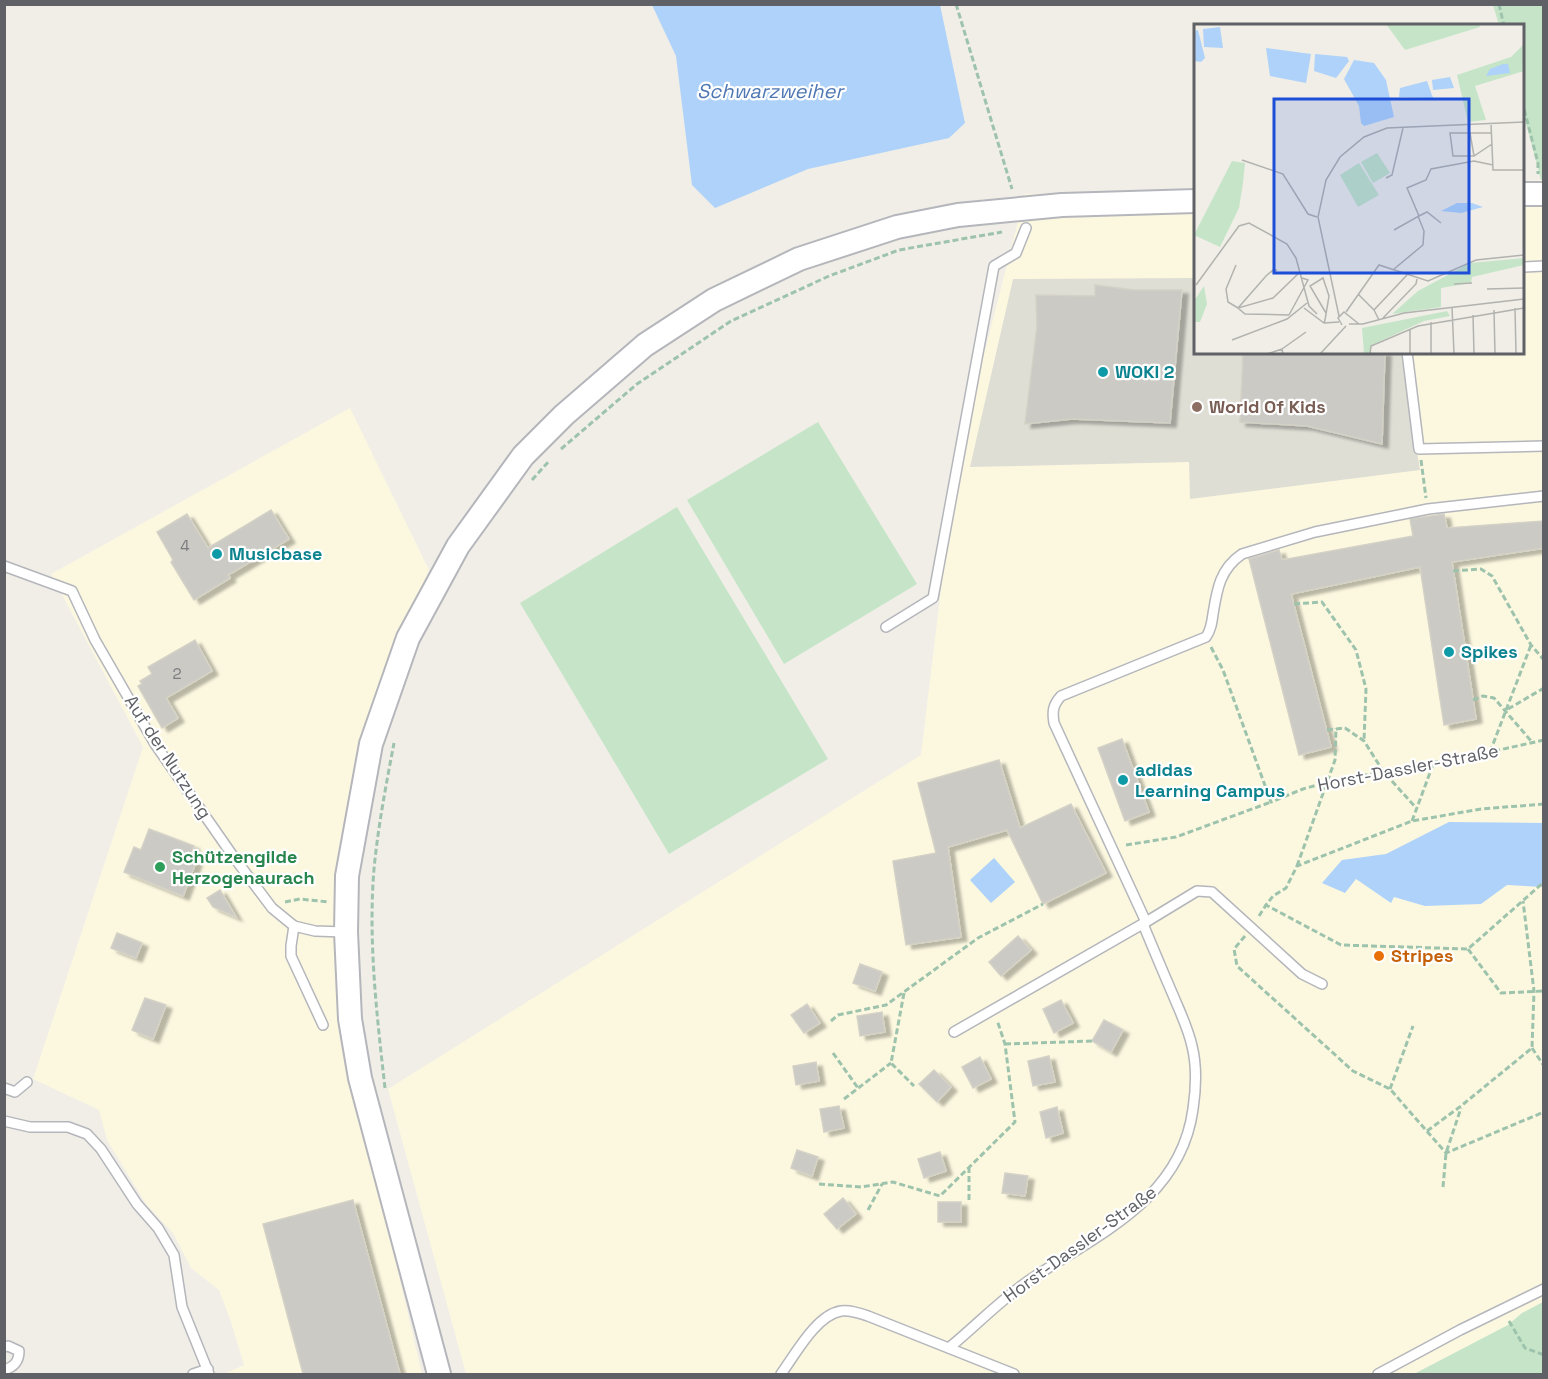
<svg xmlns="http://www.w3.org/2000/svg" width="1548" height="1379" viewBox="0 0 1548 1379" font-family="'Space Grotesk',sans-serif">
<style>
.commercial{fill:#fcf8e0}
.education{fill:#dfded5}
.green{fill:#c6e5c8}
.water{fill:#aed2f9}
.building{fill:#cbcac4;stroke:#d4d1c6;stroke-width:1.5;filter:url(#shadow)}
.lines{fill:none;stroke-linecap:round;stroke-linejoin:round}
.service-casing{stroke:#b4b6bb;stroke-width:12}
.tertiary-casing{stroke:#b4b6bb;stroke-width:26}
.path{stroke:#9ec3ac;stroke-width:3;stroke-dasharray:6 3;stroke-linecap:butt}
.service{stroke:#fff;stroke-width:9}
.tertiary{stroke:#fff;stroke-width:22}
.culture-dot{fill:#0f9aa8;stroke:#fff;stroke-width:2}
.education-dot{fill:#8d6e63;stroke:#fff;stroke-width:2}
.leisure-dot{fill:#2e9e5b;stroke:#fff;stroke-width:2}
.food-dot{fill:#e8710a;stroke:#fff;stroke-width:2}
.labels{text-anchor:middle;stroke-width:4.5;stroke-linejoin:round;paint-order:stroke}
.number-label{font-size:15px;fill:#7a7b7e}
.culture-label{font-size:18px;font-weight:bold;fill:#0d838f;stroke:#fff;text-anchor:start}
.education-label{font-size:18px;font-weight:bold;fill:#785e54;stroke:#fff;text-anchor:start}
.street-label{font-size:18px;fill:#5f6166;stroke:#fff}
.leisure-label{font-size:18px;font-weight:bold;fill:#27864d;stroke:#fff;text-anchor:start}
.food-label{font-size:18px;font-weight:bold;fill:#c56008;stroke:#fff;text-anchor:start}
.water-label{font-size:20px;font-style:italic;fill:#4e77b3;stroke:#fff}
.inset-road{fill:none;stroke:#b2b2af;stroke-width:1.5}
.view{fill:#1d4ed8;fill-opacity:0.15;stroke:#1d4ed8;stroke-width:3}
.inset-edge{fill:none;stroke:#5f6166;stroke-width:3}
</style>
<defs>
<filter id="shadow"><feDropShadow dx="6" dy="4" stdDeviation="1.5" flood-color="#0004"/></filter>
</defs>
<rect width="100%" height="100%" fill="#f0eee7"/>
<g class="commercial">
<path d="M 1543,180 L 1543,1302 L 1522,1313 L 1508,1325 L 1414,1374 L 466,1374 L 388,1089 L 921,755 L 956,464 L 1025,194 L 1195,190 L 1196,352 L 1522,352 L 1523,181 Z"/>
<path d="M 350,408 L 429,570 L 388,659 L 362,737 L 350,790 L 342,848 L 346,1050 L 422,1374 L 224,1374 L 244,1365 L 231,1322 L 219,1290 L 191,1268 L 173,1233 L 146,1204 L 107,1140 L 99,1110 L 33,1079 L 143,747 L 51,574 Z"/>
</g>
<path class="education" d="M 1195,278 L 1196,352 L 1401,353 L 1420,470 L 1190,499 L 1189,462 L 970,467 L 1013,279 Z"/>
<g class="green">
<path d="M 1493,5 L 1543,5 L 1543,180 L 1541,180 L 1523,112 L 1522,26 L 1499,25 Z"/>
<path d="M 818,422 L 917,584 L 784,664 L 687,500 Z"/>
<path d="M 677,507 L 828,759 L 669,854 L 520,603 Z"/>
<path d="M 1543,1302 L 1543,1374 L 1414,1374 L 1508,1325 L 1522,1313 Z"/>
</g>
<g class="water">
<path d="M 652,5 L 940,5 L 965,123 L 949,138 L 808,169 L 715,208 L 692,185 L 676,56 Z"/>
<path d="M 1449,822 L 1543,823 L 1543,887 L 1507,885 L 1481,904 L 1425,906 L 1394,897 L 1391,903 L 1356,879 L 1345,893 L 1322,883 L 1342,860 L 1386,854 Z"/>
<path d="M 994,858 L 1015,882 L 991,903 L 970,880 Z"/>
</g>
<g class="building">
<path d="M 1095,285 L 1134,290 L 1182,290 L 1170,423 L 1072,419 L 1025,424 L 1037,326 L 1036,295 L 1095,296 Z"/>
<path d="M 1243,352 L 1385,352 L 1382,444 L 1307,426 L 1240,422 Z"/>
<path d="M 271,510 L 289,539 L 228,575 L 230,578 L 194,600 L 171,562 L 173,560 L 157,532 L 187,514 L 208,548 Z"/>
<path d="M 1444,514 L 1447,528 L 1544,521 L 1544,548 L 1452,562 L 1476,719 L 1444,725 L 1420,567 L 1291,594 L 1331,747 L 1299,755 L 1249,559 L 1279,550 L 1282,560 L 1413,536 L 1410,519 Z"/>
<path d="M 195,640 L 212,671 L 166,698 L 178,718 L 162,728 L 138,686 L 142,684 L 140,681 L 152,674 L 148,667 Z"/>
<path d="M 1122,739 L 1149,812 L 1125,821 L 1098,748 Z"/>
<path d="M 999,760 L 1020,828 L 1071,804 L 1106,873 L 1043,904 L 1007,830 L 948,847 L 961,937 L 906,945 L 893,861 L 936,853 L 918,783 Z"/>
<path d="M 149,829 L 194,846 L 189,859 L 196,862 L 183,896 L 124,872 L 134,847 L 141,850 Z"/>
<path d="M 220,890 L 236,917 L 213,907 L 207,898 Z"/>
<path d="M 117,933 L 142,943 L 136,958 L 111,948 Z"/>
<path d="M 1018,936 L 1031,950 L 1001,976 L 989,962 Z"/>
<path d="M 860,964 L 882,972 L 875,991 L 853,983 Z"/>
<path d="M 145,998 L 166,1005 L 153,1039 L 132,1030 Z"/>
<path d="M 1061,1000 L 1073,1023 L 1054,1033 L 1043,1009 Z"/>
<path d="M 807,1004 L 820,1023 L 804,1033 L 791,1015 Z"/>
<path d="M 882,1012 L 885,1032 L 860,1036 L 857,1016 Z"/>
<path d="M 1104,1020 L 1123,1030 L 1111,1052 L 1092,1041 Z"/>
<path d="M 1049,1056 L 1055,1082 L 1033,1086 L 1028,1061 Z"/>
<path d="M 980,1057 L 991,1079 L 973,1088 L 962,1067 Z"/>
<path d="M 816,1062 L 819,1081 L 796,1085 L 793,1066 Z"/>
<path d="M 934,1070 L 951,1087 L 937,1102 L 919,1084 Z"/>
<path d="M 839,1106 L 844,1128 L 824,1132 L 820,1109 Z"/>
<path d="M 1057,1107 L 1063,1133 L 1046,1138 L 1040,1112 Z"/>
<path d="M 797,1150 L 818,1157 L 812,1176 L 791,1168 Z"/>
<path d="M 940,1152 L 946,1171 L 924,1178 L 918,1159 Z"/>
<path d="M 1005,1173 L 1028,1176 L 1025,1196 L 1002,1193 Z"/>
<path d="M 843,1198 L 856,1214 L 837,1229 L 824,1214 Z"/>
<path d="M 353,1200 L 400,1374 L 303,1374 L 263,1224 Z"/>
<rect x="938" y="1202" width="23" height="20"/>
</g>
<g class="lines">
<g class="service-casing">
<g id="service">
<path d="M 1522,267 L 1544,266"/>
<path d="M 1407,352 L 1419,449 L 1544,446"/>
<path d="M 4,566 L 72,591 L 95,640 L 155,744 L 233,856 L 272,908 L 294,926 L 315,931 L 345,932"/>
<path d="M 886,627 L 933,598 L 994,266 L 1016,253 L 1026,228"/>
<path d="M 1146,922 L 1197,891 L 1212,892 L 1302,974 L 1322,984"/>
<path d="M 294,926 L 291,946 L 291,956 L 323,1025"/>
<path d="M 954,1032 L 1146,922 L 1054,723 C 1052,711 1053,705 1061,696 L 1206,637 C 1211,630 1212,622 1213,614 C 1217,589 1220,569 1242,554 L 1315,532 L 1428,509 L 1544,496"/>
<path d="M 4,1088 L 15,1092 L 27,1082"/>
<path d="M 4,1121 L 30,1127 L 68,1127 L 87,1134 L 101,1149 L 137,1204 L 158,1228 L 174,1255 L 182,1307 L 209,1374"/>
<path d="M 4,1347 L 8,1346 L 19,1351 C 19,1362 14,1367 4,1370"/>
<path d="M 950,1347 C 978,1324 1003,1297 1034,1277 C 1101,1233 1181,1198 1193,1109 C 1196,1089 1197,1066 1192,1046 C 1188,1028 1180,1012 1173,995 C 1163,972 1153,948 1143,924"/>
<path d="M 193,1374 L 208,1369"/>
<path d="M 781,1374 C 795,1355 816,1315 841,1311 C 850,1310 859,1313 868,1316 L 1014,1374"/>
<path d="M 1378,1374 L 1460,1330 L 1544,1289"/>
</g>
</g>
<g class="tertiary-casing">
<g id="tertiary">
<path d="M 1522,194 L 1544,194"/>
<path d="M 439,1374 L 360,1078 L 350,1019 L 346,932 L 347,876 L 371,744 L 408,638 L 458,546 L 523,456 L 564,415 L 645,345 L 714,300 L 799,259 L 897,227 L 958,215 L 1062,205 L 1196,201"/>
</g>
</g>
<g class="path">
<path d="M 956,4 L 1012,189"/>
<path d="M 1499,4 L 1504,26"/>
<path d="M 1522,101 L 1538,163 L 1538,174"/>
<path d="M 561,449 L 637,384 L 731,321 L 829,276 L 899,250 L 1002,232"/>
<path d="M 1421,460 L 1426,498"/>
<path d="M 532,480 L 550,460"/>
<path d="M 1453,571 L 1481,569 L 1492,576 L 1531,645 L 1544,660"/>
<path d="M 1294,604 L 1322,602 L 1356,650 L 1366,689 L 1364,741"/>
<path d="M 1211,647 L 1223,670 L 1271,802 L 1303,789 L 1328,782 L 1490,752 L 1544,740"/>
<path d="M 1473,700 L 1483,696 L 1494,698 L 1532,742"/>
<path d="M 1508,709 L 1544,688"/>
<path d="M 1327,730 L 1345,728 L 1364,741 L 1383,771 L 1417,809"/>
<path d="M 1490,752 L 1531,645"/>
<path d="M 1544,804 L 1481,809 L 1412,821 L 1297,866 L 1286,888 L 1273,896 L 1266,905 L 1341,945 L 1468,949 L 1544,882"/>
<path d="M 1412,821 L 1434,762"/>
<path d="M 1126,845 L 1176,837 L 1271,802"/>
<path d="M 1297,866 L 1335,760 L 1336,728"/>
<path d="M 285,902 L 300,899 L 329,902"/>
<path d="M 1259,916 L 1266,905"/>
<path d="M 1245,936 L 1234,949 L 1237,966 L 1353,1071 L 1390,1089 L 1446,1153 L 1544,1112"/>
<path d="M 1468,949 L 1501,993 L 1544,991"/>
<path d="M 904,993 L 891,1063 L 914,1086"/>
<path d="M 831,1021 L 838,1015 L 886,1005 L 978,938 L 1043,904"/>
<path d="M 1005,1044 L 1093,1041"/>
<path d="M 1532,1048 L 1544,1066"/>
<path d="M 833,1053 L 858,1088"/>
<path d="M 385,1088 C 377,1017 368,941 374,869 C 378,827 386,785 394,743"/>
<path d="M 1390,1089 L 1413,1026"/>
<path d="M 844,1099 L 891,1063"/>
<path d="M 1427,1131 L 1461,1106 L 1532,1048 L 1534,991 L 1523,901"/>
<path d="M 969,1167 L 969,1201"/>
<path d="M 819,1184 L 861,1187 L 893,1182 L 940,1196 L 1015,1122 L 1005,1044 L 997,1020"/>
<path d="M 1443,1187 L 1446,1153 L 1461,1108"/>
<path d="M 868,1210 L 882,1184"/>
<path d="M 1509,1321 L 1525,1348 L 1544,1355"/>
</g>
<use href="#service" class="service"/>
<use href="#tertiary" class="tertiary"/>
</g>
<g class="culture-dot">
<circle cx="1103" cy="372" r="6"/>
<circle cx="217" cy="554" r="6"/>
<circle cx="1449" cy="652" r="6"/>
<circle cx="1123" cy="780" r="6"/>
</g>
<circle class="education-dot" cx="1197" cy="407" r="6"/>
<circle class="leisure-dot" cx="160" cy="867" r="6"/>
<circle class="food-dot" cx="1379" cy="956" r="6"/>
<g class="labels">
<g class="number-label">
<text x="185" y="551">4</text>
<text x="177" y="679">2</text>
</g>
<g class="culture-label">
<text x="1115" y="378">WOKI 2</text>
<text x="229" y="560">Musicbase</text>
<text x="1461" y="658">Spikes</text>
<text x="1135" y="776">adidas<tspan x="1135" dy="21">Learning Campus</tspan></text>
</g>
<g class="education-label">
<text x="1209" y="413">World Of Kids</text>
</g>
<g class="street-label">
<text transform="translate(168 757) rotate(57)" y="6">Auf der Nutzung</text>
<text transform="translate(1408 768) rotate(-11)" y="6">Horst-Dassler-Straße</text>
<text transform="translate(1080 1244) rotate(-36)" y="6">Horst-Dassler-Straße</text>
</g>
<g class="leisure-label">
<text x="172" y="863">Schützengilde<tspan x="172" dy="21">Herzogenaurach</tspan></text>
</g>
<g class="food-label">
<text x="1391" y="962">Stripes</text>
</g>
<g class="water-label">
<text x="770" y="98">Schwarzweiher</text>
</g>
</g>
<g transform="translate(1194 24)">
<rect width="330" height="330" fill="#f0eee7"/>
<path d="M 192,0 L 285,0 L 286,3 L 211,26 ZM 330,20 L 330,47 L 281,62 L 292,96 L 274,98 L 263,51 L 317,33 ZM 183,129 L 196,149 L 179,159 L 167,138 ZM 38,137 L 51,139 L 49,159 L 45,184 L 26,223 L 0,211 ZM 165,139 L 185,171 L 164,183 L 146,151 ZM 330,234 L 330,241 L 278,253 L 277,259 L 247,264 L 247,283 L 198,290 L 224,267 L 276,239 ZM 10,262 L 13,280 L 6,298 L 0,298 L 0,277 ZM 253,287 L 256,292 L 230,297 L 178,321 L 175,330 L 170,330 L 168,304 Z" fill="#c6e5c8"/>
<path d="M 26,3 L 29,24 L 10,23 L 9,5 ZM 4,6 L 11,34 L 7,38 L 0,37 L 0,7 ZM 72,24 L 117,30 L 112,59 L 76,52 ZM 121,30 L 153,33 L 155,37 L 142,54 L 120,47 ZM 160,36 L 180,39 L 192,56 L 200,93 L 170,102 L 167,99 L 165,82 L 150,55 ZM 309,40 L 314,40 L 316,49 L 292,52 L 296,45 ZM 256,53 L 260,64 L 239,66 L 238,56 ZM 233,57 L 239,74 L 205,73 L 206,64 ZM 263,179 L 278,179 L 289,183 L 267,189 L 247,187 Z" fill="#aed2f9"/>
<path class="inset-road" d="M 297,99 L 299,146 L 330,146M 276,109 L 280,132M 297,109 L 256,109 L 259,132 L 280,132 L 298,120M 48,136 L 89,150 L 114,190 L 123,193M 192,154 L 198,151 L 209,104M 225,192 L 233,188 L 247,199M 200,206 L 225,192 L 213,164 L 232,156 L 237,145 L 280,137 L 299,141M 42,241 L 32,265 L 34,278 L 44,284 L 72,252 L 79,246 L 83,246 L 77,248M 200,245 L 229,221 L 230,207 L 224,192M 260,260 L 278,259M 2,261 L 45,202 L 55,199 L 93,220 L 102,234 L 115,282 L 123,290M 293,265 L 330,264M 164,270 L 180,286M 258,283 L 260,330M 110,284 L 130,299 L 145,298M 321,284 L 322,330M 300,286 L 301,330M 152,288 L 185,241 L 234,257 L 282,236 L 330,231M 95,291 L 51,290 L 44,284 L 79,274 L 106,248M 95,291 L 114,256 L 108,254M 279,291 L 280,330M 145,292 L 124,193 L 132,156 L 146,133 L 170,113 L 193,104 L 330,98M 189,294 L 222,260 L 223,255M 185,296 L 180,286 L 213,251M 237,298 L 237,330M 130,299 L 131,296 L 135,272 L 129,254 L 116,262 L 132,289M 155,300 L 169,300 L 210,289 L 330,275M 148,301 L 144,294 L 150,288 L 165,300M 216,305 L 216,330M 38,316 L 93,295 L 113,279M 88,325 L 112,308M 73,330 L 88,325 L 89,330M 126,330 L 152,302M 176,330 L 177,322 L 224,302 L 330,284"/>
<path class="view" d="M 80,75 L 275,75 L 275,249 L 80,249 Z"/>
<rect width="330" height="330" class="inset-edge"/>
</g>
<rect width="1548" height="1379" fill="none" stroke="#5f6166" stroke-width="12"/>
</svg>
